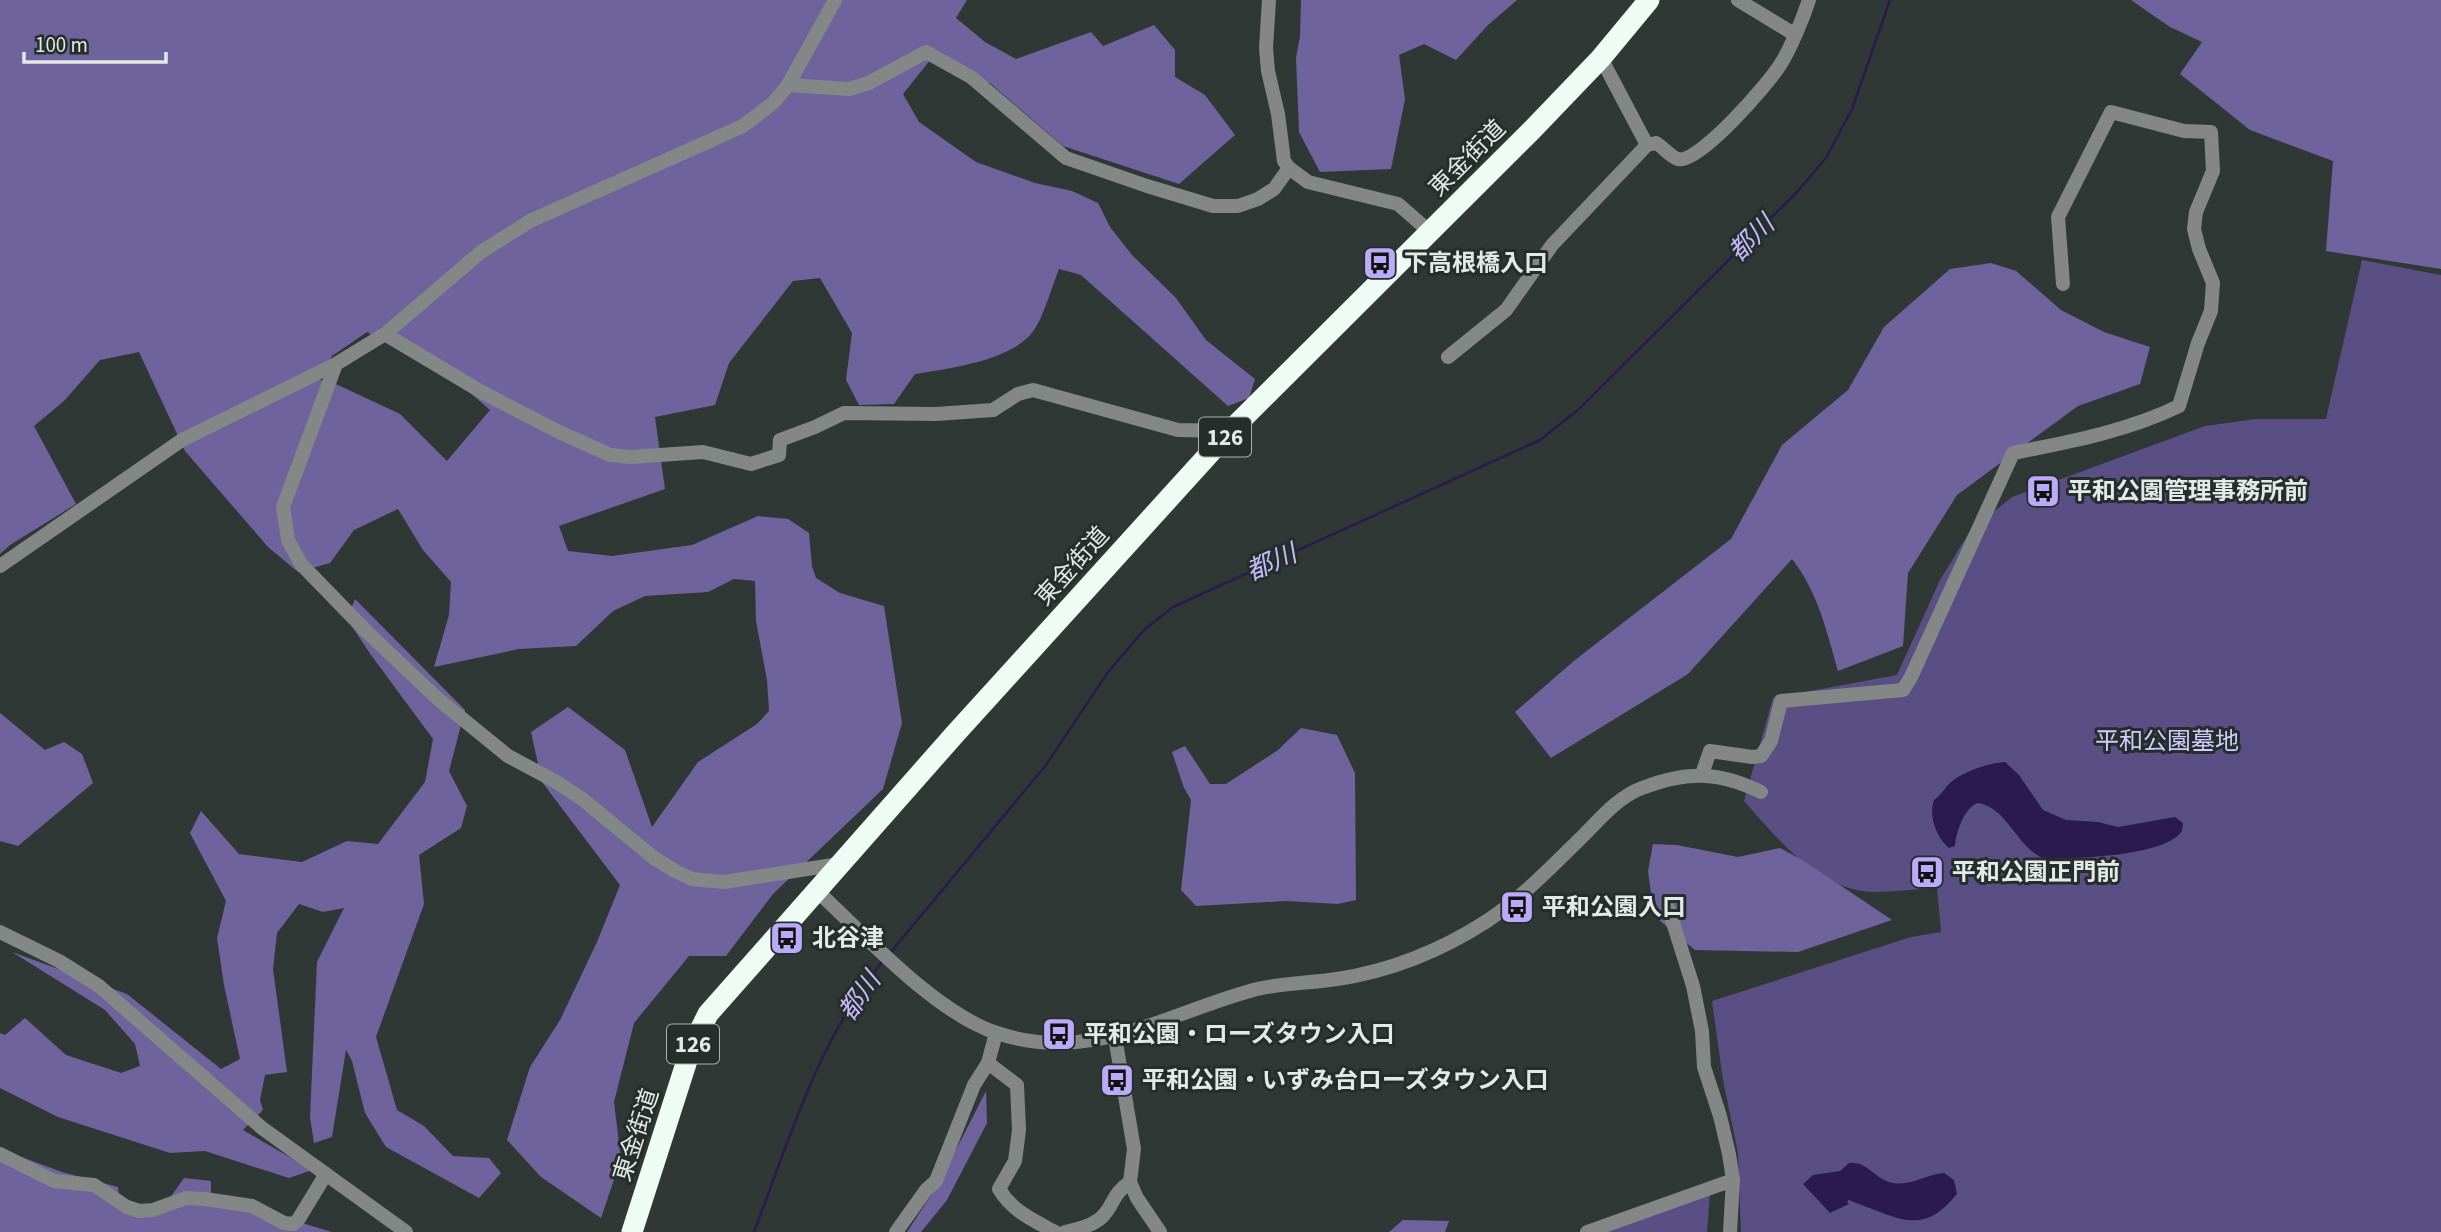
<svg xmlns="http://www.w3.org/2000/svg" width="2441" height="1232" viewBox="0 0 2441 1232" font-family="'Source Sans 3','Noto Sans JP',sans-serif">
<style>
.green{fill:#5a4f84}
.forest{fill:#6f639e;fill-rule:evenodd}
.water{fill:#2a1a4f}
.lines{fill:none;stroke-linecap:round;stroke-linejoin:round}
.stream{stroke:#2a1a4f;stroke-width:2.5}
.minor{stroke:#838886;stroke-width:14}
.highway{stroke:#effcf5;stroke-width:21}
.labels{text-anchor:middle;stroke-width:6;stroke-linejoin:round;paint-order:stroke}
.shield{fill:#252e2a;stroke:#aab1ae;stroke-width:2}
.shield-label{font-size:23px;font-weight:bold;fill:#e3e9e6}
.street-label{font-size:24px;fill:#e3e9e6;stroke:#252e2a}
.poi-label{font-size:24px;font-weight:bold;fill:#e3e9e6;stroke:#252e2a;text-anchor:start}
.park-label{font-size:24px;fill:#d3cafe;stroke:#252e2a}
.water-label{font-size:26px;font-style:italic;fill:#c6b9fe;stroke:#252e2a}
</style>
<rect width="100%" height="100%" fill="#2f3834"/>
<g class="green">
<path d="M 2362,260 L 2441,275 L 2441,1232 L 1741,1232 L 1738,1153 L 1723,1080 L 1712,1001 L 1911,937 L 1941,932 L 1937,888 C 1916,889 1893,892 1872,892 C 1817,889 1778,839 1744,801 L 1773,698 L 1897,675 L 1940,580 L 1970,531 L 2012,497 L 2205,426 L 2256,419 L 2326,419 Z"/>
<path d="M 1710,1194 L 1707,1232 L 1594,1232 Z"/>
</g>
<g class="forest">
<path d="M 0,0 L 967,0 L 956,18 L 985,42 L 1016,59 L 1091,32 L 1103,46 L 1154,25 L 1175,50 L 1175,77 L 1205,95 L 1235,135 L 1179,184 L 1063,146 L 990,83 L 931,59 L 903,94 L 919,122 L 976,162 L 1035,183 L 1072,191 L 1098,203 L 1110,227 L 1132,255 L 1176,298 L 1206,340 L 1255,379 L 1249,398 L 1228,406 L 1081,275 L 1059,269 C 1052,286 1044,316 1034,330 C 1013,361 949,368 915,374 L 894,404 L 859,405 L 846,380 L 852,333 L 820,278 L 793,281 L 729,363 L 715,405 L 655,417 L 665,489 L 559,526 L 568,551 L 612,556 L 692,545 L 758,516 L 788,519 L 809,533 L 812,566 L 816,578 L 840,593 L 884,606 L 902,723 L 883,789 L 773,894 L 726,956 L 689,956 L 634,1023 L 614,1102 L 621,1159 L 601,1218 L 541,1177 L 507,1140 L 530,1067 L 560,1020 L 597,942 L 620,885 L 542,782 L 531,732 L 568,707 L 625,750 L 652,827 L 698,762 L 757,724 L 769,711 L 767,680 L 756,621 L 755,581 L 734,579 L 708,592 L 645,596 L 613,611 L 576,646 L 519,649 L 434,667 L 449,615 L 451,582 L 423,550 L 398,509 L 354,530 L 330,563 L 298,572 L 268,547 L 185,451 L 139,352 L 100,360 L 64,401 L 34,426 L 76,504 L 10,545 L 0,554 ZM 367,332 L 468,391 L 490,410 L 447,461 L 400,414 L 338,385 L 318,379 L 332,356 Z"/>
<path d="M 1301,0 L 1517,0 L 1488,25 L 1456,60 L 1424,44 L 1399,55 L 1405,99 L 1391,169 L 1320,172 L 1299,132 L 1296,58 L 1300,36 Z"/>
<path d="M 2131,0 L 2441,0 L 2441,269 L 2326,251 L 2333,161 L 2250,130 L 2180,74 L 2202,42 L 2170,27 Z"/>
<path d="M 1991,263 L 2016,271 L 2061,310 L 2104,332 L 2150,347 L 2140,384 L 2078,406 L 1957,495 L 1908,573 L 1903,646 L 1838,671 C 1827,632 1818,592 1792,559 L 1688,674 L 1551,758 L 1515,712 L 1575,660 L 1731,539 L 1782,445 L 1848,390 L 1884,327 L 1950,269 Z"/>
<path d="M 355,599 L 465,710 L 449,771 L 467,806 L 461,828 L 419,855 L 424,904 L 376,1037 L 397,1110 L 424,1126 L 453,1156 L 489,1158 L 501,1173 L 479,1198 L 386,1147 L 365,1113 L 352,1061 L 346,1050 L 332,1137 L 314,1143 L 310,1117 L 317,962 L 344,908 L 323,912 L 299,904 L 277,933 L 273,969 L 287,1072 L 265,1075 L 260,1100 L 263,1110 L 243,1130 L 312,1170 L 289,1178 L 205,1151 L 170,1153 L 58,1117 L 0,1088 L 0,1033 L 5,1035 L 25,1018 L 66,1055 L 121,1073 L 140,1066 L 135,1044 L 105,1010 L 12,952 L 127,994 L 221,1069 L 240,1059 L 224,985 L 217,938 L 226,901 L 190,833 L 201,811 L 239,854 L 302,862 L 347,841 L 378,844 L 425,782 L 433,739 L 371,655 L 347,619 Z"/>
<path d="M 0,713 L 45,750 L 64,742 L 82,754 L 93,783 L 18,846 L 0,841 Z"/>
<path d="M 1301,728 L 1337,735 L 1355,773 L 1356,900 L 1338,904 L 1287,901 L 1196,906 L 1181,890 L 1191,800 L 1184,788 L 1172,752 L 1185,746 L 1210,784 L 1226,784 L 1278,750 Z"/>
<path d="M 1653,844 L 1677,845 L 1738,857 L 1780,848 L 1804,861 L 1892,920 L 1798,952 L 1695,950 L 1654,916 L 1648,871 Z"/>
<path d="M 986,1091 L 987,1123 L 947,1200 L 921,1232 L 907,1232 L 939,1183 Z"/>
<path d="M 0,1149 L 62,1172 L 118,1187 L 119,1199 L 162,1209 L 184,1178 L 211,1181 L 211,1196 L 332,1232 L 0,1232 Z"/>
<path d="M 1403,1220 L 1449,1221 L 1445,1232 L 1389,1232 Z"/>
</g>
<g class="water">
<path d="M 2005,762 L 2019,775 L 2043,810 L 2066,820 L 2098,822 L 2118,827 L 2175,817 L 2183,823 L 2182,831 C 2164,857 2076,858 2045,859 C 2017,849 2007,806 1977,803 C 1964,809 1956,832 1955,846 L 1949,848 C 1937,838 1928,816 1934,800 C 1941,795 1944,789 1950,783 C 1962,772 1988,763 2005,762 Z"/>
<path d="M 1849,1163 C 1866,1161 1874,1177 1889,1182 C 1909,1188 1926,1174 1944,1173 L 1954,1180 L 1957,1194 C 1932,1224 1915,1226 1880,1212 C 1870,1208 1858,1204 1849,1200 L 1847,1202 L 1849,1204 L 1830,1213 L 1803,1184 L 1813,1175 L 1840,1171 Z"/>
</g>
<g class="lines">
<g class="stream">
<path d="M 890,953 L 1046,765 L 1108,672 L 1144,630 L 1173,607 L 1540,440 L 1579,409 L 1797,192 L 1826,158 L 1852,109 L 1890,0"/>
<path d="M 754,1232 C 790,1138 818,1040 883,961"/>
</g>
<g class="minor">
<path d="M 1269,0 L 1266,48 L 1268,71 L 1278,114 L 1284,161 L 1289,168 L 1308,182 L 1398,204 L 1430,232"/>
<path d="M 1738,0 L 1794,34"/>
<path d="M 1601,58 L 1647,145"/>
<path d="M 788,85 L 849,89 L 869,83 L 926,52 L 971,77 L 1066,158 L 1147,186 L 1213,206 L 1238,206 L 1258,199 L 1274,189 L 1289,168"/>
<path d="M 385,334 L 480,391 L 557,431 L 610,455 L 631,457 L 703,452 L 751,464 L 779,455 L 780,440 L 815,427 L 844,413 L 936,414 L 993,410 L 1018,394 L 1033,390 L 1178,430 L 1230,431"/>
<path d="M 1448,357 L 1506,310 L 1552,245 L 1647,145 L 1656,143 C 1663,147 1671,157 1678,159 C 1698,165 1769,83 1780,65 C 1790,50 1803,18 1809,0"/>
<path d="M 336,364 L 283,507 L 288,540 L 301,564 L 367,632 L 438,699 L 508,756 L 553,780 L 581,798 L 654,858 L 675,871 L 692,879 L 724,882 L 839,864"/>
<path d="M 0,566 L 182,440 L 336,364 L 385,334 L 481,252 L 530,221 L 743,126 L 773,103 L 788,85 L 835,0"/>
<path d="M 1702,774 L 1710,751 L 1752,757 L 1761,756 L 1771,741 L 1781,701 L 1903,690 L 1911,677 L 2013,453 C 2069,442 2128,431 2179,406 L 2198,343 L 2211,311 L 2213,283 L 2199,249 L 2194,229 L 2196,212 L 2213,171 L 2211,132 L 2184,131 L 2111,112 L 2058,217 L 2063,284"/>
<path d="M 816,890 C 865,935 935,1013 997,1033 C 1092,1065 1169,1012 1257,989 C 1283,983 1311,983 1337,979 C 1391,971 1442,950 1487,921 C 1523,897 1553,865 1584,835 C 1601,818 1618,797 1642,788 C 1686,771 1718,771 1761,792"/>
<path d="M 1669,910 L 1693,986 L 1702,1031 L 1704,1067 L 1720,1116 L 1729,1154 L 1733,1180 L 1730,1232"/>
<path d="M 0,932 L 59,961 L 99,986 L 262,1128 L 406,1232"/>
<path d="M 1115,1037 L 1134,1149 L 1130,1182 L 1137,1198 L 1160,1232"/>
<path d="M 988,1063 L 1017,1085 L 1019,1130 L 1015,1161 L 999,1189 C 1012,1211 1033,1220 1055,1232"/>
<path d="M 0,1154 L 54,1181 L 94,1185 L 127,1207 L 139,1211 L 153,1210 L 186,1198 L 205,1199 L 252,1206 L 284,1223 L 293,1224 L 298,1220 L 326,1174"/>
<path d="M 896,1232 L 926,1190 L 936,1181 L 974,1085 L 988,1063 L 996,1033"/>
<path d="M 1065,1232 C 1078,1229 1092,1226 1102,1217 C 1115,1204 1111,1195 1130,1182"/>
<path d="M 1587,1232 L 1733,1180"/>
</g>
<path class="highway" d="M 632,1232 L 691,1048 L 708,1014 L 955,734 L 1230,431 L 1532,130 L 1601,58 L 1649,0"/>
</g>
<defs>
<g id="bus-square" transform="scale(1.75)"><rect x="-9" y="-9" width="18" height="18" rx="4" fill="#b9abf7" stroke="#252e2a"/><path d="M-5-6H5V4H4V6H2V4H-2V6H-4V4H-5ZM-3.5-4V0h7V-4ZM-3.5 1.2v1.5H-2V1.2ZM2 1.2v1.5H3.5V1.2Z" fill="#111"/></g>
</defs>
<g fill-rule="evenodd">
<use href="#bus-square" x="1380" y="263"/>
<use href="#bus-square" x="2043" y="491"/>
<use href="#bus-square" x="1927" y="872"/>
<use href="#bus-square" x="1517" y="907"/>
<use href="#bus-square" x="787" y="938"/>
<use href="#bus-square" x="1059" y="1034"/>
<use href="#bus-square" x="1117" y="1080"/>
</g>
<g class="labels">
<g class="shield">
<rect x="1199" y="417.5" width="52" height="39" rx="5"/>
<rect x="667" y="1024.5" width="52" height="39" rx="5"/>
</g>
<g class="shield-label">
<text x="1225" y="445">126</text>
<text x="693" y="1052">126</text>
</g>
<g class="street-label">
<text transform="translate(1467 158) rotate(-45)" y="8">東金街道</text>
<text transform="translate(1072 566) rotate(-48)" y="8">東金街道</text>
<text transform="translate(636 1135) rotate(-72)" y="8">東金街道</text>
</g>
<g class="poi-label">
<text x="1404" y="271">下高根橋入口</text>
<text x="2068" y="499">平和公園管理事務所前</text>
<text x="1952" y="880">平和公園正門前</text>
<text x="1542" y="915">平和公園入口</text>
<text x="812" y="946">北谷津</text>
<text x="1084" y="1042">平和公園・ローズタウン入口</text>
<text x="1142" y="1088">平和公園・いずみ台ローズタウン入口</text>
</g>
<g class="park-label">
<text x="2167" y="749">平和公園墓地</text>
</g>
<g class="water-label">
<text transform="translate(1751 238) rotate(-45)" y="9">都川</text>
<text transform="translate(1271 562) rotate(-24)" y="9">都川</text>
<text transform="translate(859 996) rotate(-55)" y="9">都川</text>
</g>
</g>
<path d="M24 52v10h142v-10" fill="none" stroke="#e3e9e6" stroke-width="3.5"/>
<text x="35" y="52" font-size="21" fill="#e3e9e6" stroke="#252e2a" stroke-width="5" paint-order="stroke">100 m</text>
</svg>
